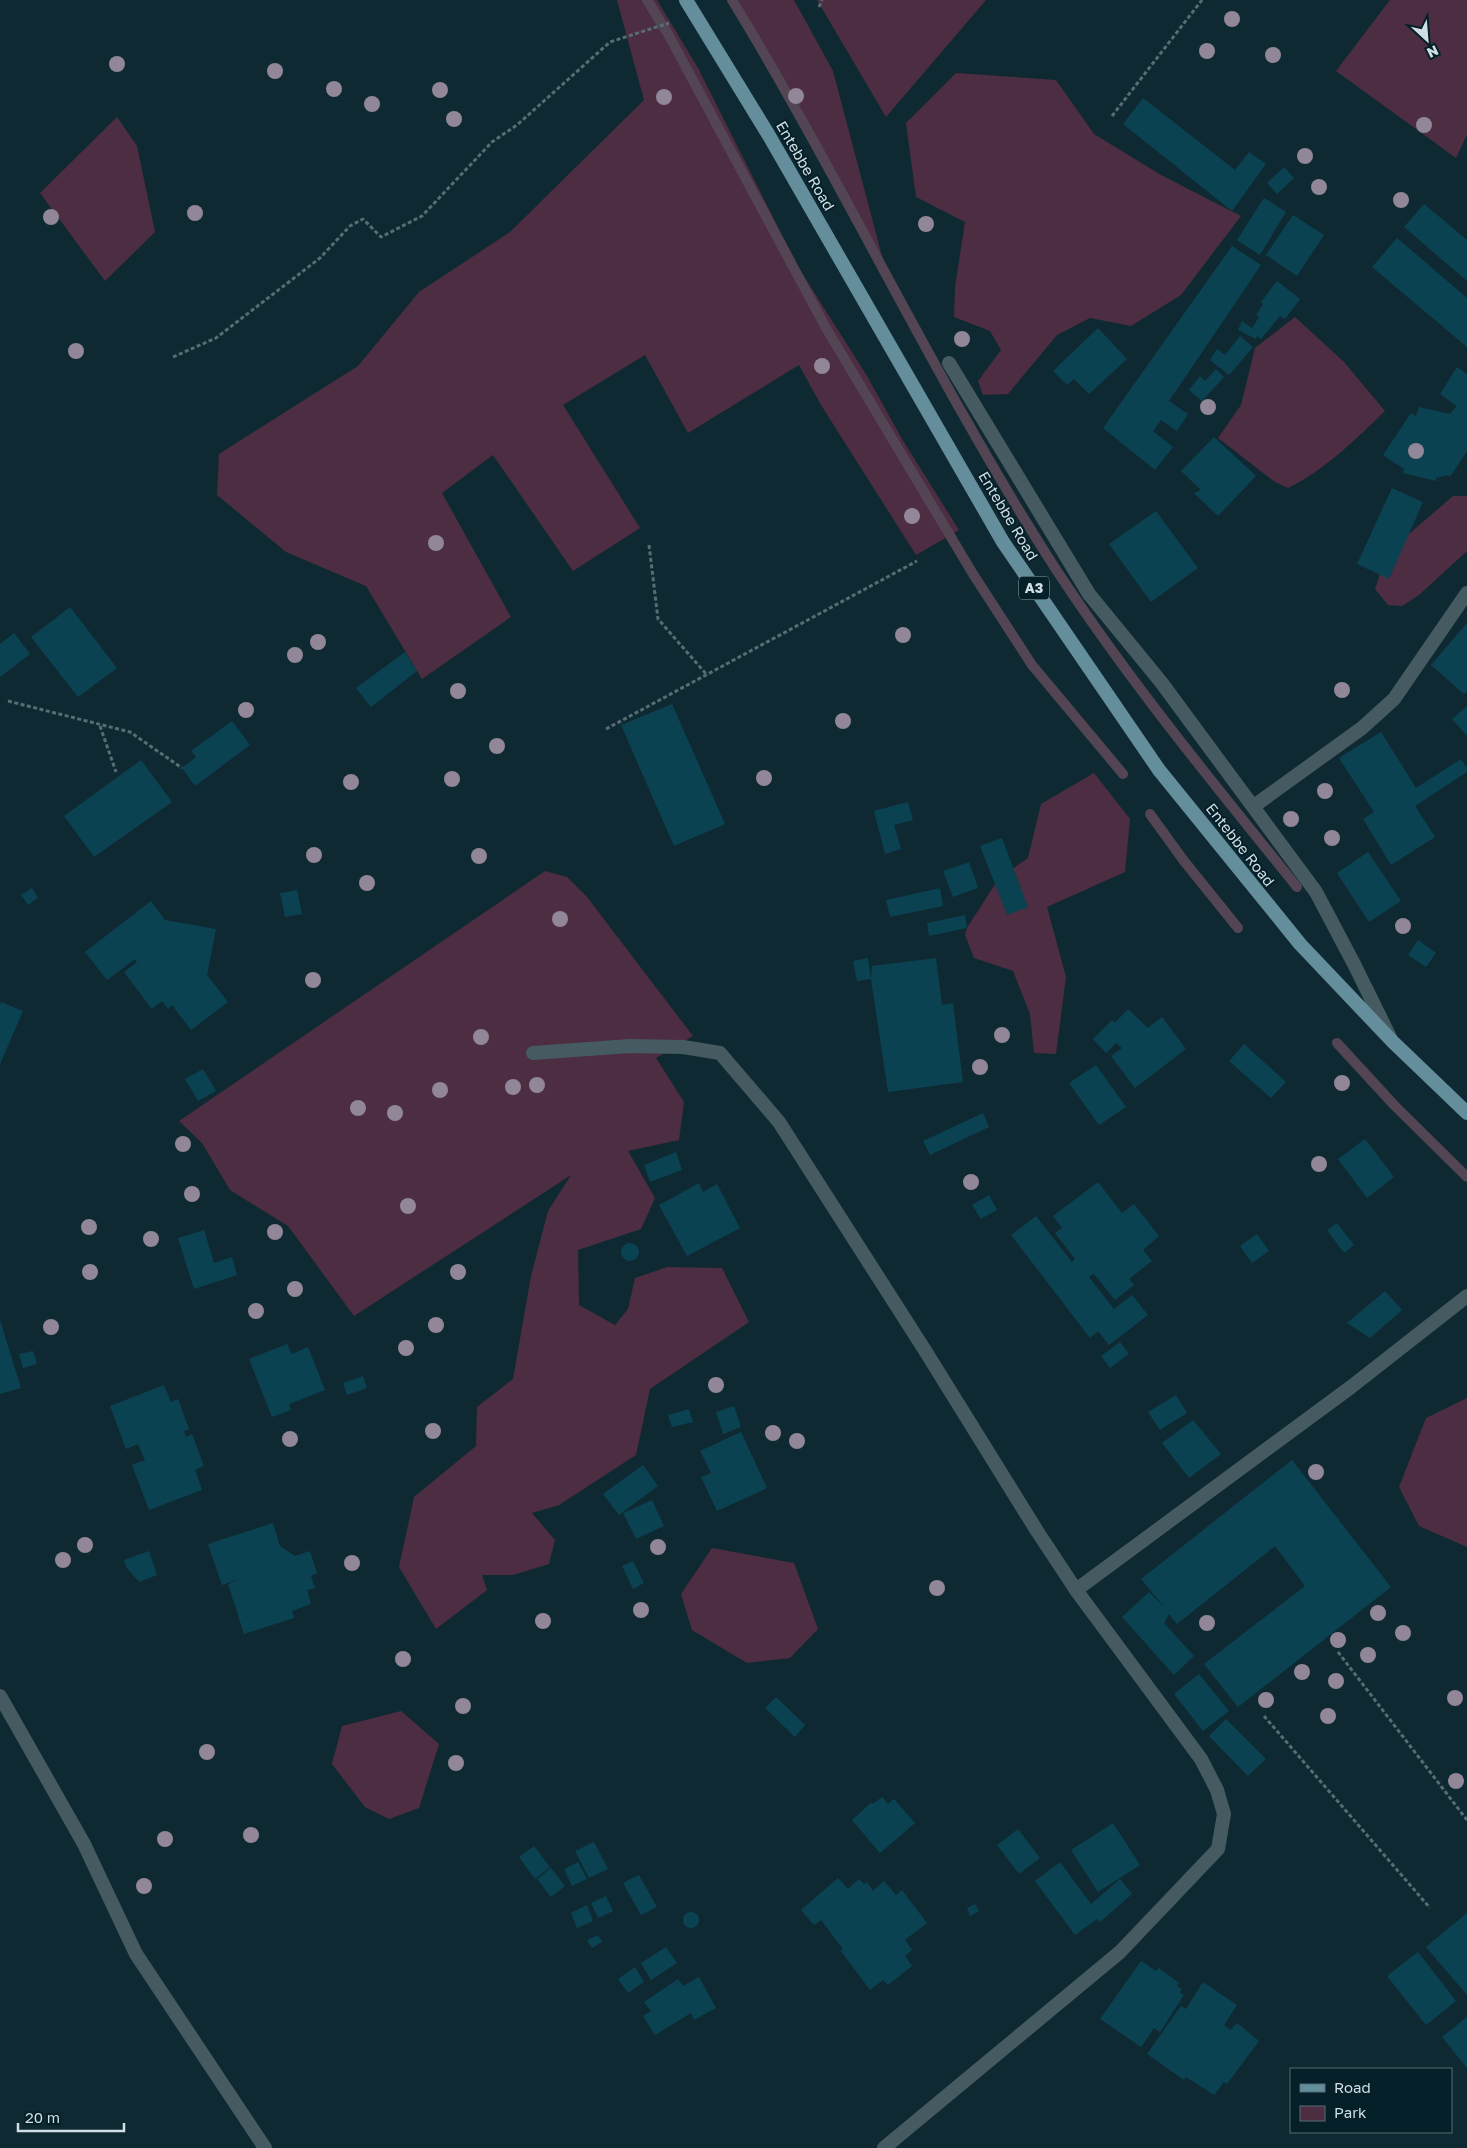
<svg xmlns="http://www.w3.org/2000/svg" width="1467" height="2148" viewBox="0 0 1467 2148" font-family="'Golos Text',sans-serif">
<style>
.green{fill:#4d2d41}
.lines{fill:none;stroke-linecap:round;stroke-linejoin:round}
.stream{stroke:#534554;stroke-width:10}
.building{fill:#0b4251}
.path{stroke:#576d75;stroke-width:3;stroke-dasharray:4 2.5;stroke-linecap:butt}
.minor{stroke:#465a61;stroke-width:14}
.primary{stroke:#648e9c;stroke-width:14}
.tree{fill:#918798}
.labels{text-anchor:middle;stroke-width:4;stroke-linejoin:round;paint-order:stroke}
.shield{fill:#052028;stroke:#93a6ac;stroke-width:1}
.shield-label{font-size:14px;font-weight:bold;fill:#d0dfe5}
.street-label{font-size:15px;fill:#d0dfe5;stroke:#052028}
</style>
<rect width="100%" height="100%" fill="#0f2932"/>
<g class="green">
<path d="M 617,0 L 657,0 L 698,68 L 798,267 L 867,376 L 902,439 L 959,530 L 916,555 L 821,405 L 799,365 L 688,433 L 645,355 L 563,405 L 640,528 L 573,571 L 493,455 L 442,493 L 511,617 L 422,679 L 366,586 L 286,552 L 217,495 L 219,454 L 358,366 L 419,292 L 510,232 L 644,100 Z"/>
<path d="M 728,0 L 794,0 L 833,71 L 883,260 Z"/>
<path d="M 817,0 L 986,0 L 886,117 Z"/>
<path d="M 1390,0 L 1467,0 L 1467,135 L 1456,158 L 1336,71 Z"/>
<path d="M 956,73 L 1056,80 L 1094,134 L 1161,175 L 1241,216 L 1181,295 L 1131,326 L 1090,318 L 1057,335 L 1008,394 L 983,395 L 978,381 L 1001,350 L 990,331 L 954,317 L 955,287 L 965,222 L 916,197 L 906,123 Z"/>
<path d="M 117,117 L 137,146 L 155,232 L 105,281 L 40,193 Z"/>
<path d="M 1295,317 L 1344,362 L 1385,411 C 1355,440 1325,470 1288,488 L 1275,482 L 1218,438 L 1241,405 L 1255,348 Z"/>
<path d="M 1453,496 L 1467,496 L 1467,551 L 1419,595 L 1402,606 L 1388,605 L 1375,589 L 1387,553 Z"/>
<path d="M 1094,773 L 1130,819 L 1125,872 L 1047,907 L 1066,977 L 1056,1054 L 1034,1053 L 1030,1014 L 1013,971 L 974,958 L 965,935 L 967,928 L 999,878 L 1028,858 L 1041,804 Z"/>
<path d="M 545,871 L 567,877 L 587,897 L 693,1036 L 656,1058 L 684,1102 L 679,1140 L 628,1151 L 655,1198 L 641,1229 L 578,1250 L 579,1305 L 615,1325 L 628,1309 L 635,1278 L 667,1267 L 722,1268 L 749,1322 L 650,1389 L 636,1455 L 559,1505 L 532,1513 L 555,1540 L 549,1564 L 513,1575 L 482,1575 L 487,1590 L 436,1629 L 399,1567 L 414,1497 L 476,1446 L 477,1407 L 513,1379 L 531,1276 L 548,1211 L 571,1175 L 354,1316 L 288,1226 L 230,1190 L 202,1143 L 179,1121 Z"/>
<path d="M 1467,1398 L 1467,1547 L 1419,1526 L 1399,1487 L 1426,1418 Z"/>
<path d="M 712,1548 L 794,1563 L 818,1629 L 790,1658 L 747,1663 L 692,1630 L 681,1594 Z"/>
<path d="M 401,1711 L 439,1744 L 419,1808 L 389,1819 L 365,1807 L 332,1764 L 342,1726 Z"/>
</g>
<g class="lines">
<g class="stream">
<path d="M 647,0 L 668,34 L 826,328 L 973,574 L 1032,665 L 1123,774"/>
<path d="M 732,0 C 846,187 938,387 1057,571 C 1130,682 1214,784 1297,887"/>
<path d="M 1150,814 L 1184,861 L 1238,928"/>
<path d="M 1337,1043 L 1395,1106 L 1467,1177"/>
</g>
</g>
<g class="building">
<path d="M 1143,98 L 1235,170 L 1249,152 L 1266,164 L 1232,211 L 1123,124 Z"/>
<path d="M 1284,167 L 1294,178 L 1277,194 L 1267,183 Z"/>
<path d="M 1264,198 L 1286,212 L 1260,255 L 1237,240 Z"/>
<path d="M 1424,204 L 1467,240 L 1467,281 L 1404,227 Z"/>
<path d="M 1293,215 L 1324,235 L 1297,276 L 1266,255 Z"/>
<path d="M 1397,238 L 1467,298 L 1467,347 L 1372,267 Z"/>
<path d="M 1232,246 L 1261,265 L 1169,401 L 1188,414 L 1177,431 L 1161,420 L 1153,431 L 1173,447 L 1155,470 L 1103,428 Z"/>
<path d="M 1277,281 L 1300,299 L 1285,319 L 1280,316 L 1261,339 L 1257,336 L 1256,339 L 1238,330 L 1242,321 L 1252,328 L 1259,317 L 1256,315 L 1263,304 L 1261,302 Z"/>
<path d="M 1098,328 L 1127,359 L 1089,394 L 1074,379 L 1067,385 L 1053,371 Z"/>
<path d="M 1240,336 L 1253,347 L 1229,375 L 1210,360 L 1217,349 L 1225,355 Z"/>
<path d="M 1457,367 L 1467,374 L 1467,451 L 1450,477 L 1448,475 L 1436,478 L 1436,481 L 1403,473 L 1404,469 L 1383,455 L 1411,413 L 1416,416 L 1419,407 L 1450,414 L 1457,406 L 1440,394 Z"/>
<path d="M 1216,369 L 1224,377 L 1202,401 L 1189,390 L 1200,376 L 1205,381 Z"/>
<path d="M 1214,437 L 1256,476 L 1218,516 L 1194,493 L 1201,490 L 1181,471 Z"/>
<path d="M 1392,488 L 1423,502 L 1389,579 L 1357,564 Z"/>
<path d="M 1156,511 L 1198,568 L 1151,602 L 1109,544 Z"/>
<path d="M 70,607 L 117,668 L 78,697 L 31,637 Z"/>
<path d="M 1467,623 L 1467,692 L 1464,694 L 1431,665 Z"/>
<path d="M 14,633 L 30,654 L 0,677 L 0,644 Z"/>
<path d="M 405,652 L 417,671 L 371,707 L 356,688 Z"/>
<path d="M 672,704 L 725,824 L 674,846 L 621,725 Z"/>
<path d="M 1467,706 L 1467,736 L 1452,719 Z"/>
<path d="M 232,721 L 250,745 L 195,786 L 182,768 L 196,757 L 191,751 Z"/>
<path d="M 1381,732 L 1416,788 L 1461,759 L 1467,768 L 1467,772 L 1415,806 L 1435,837 L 1391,865 L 1363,819 L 1374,812 L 1339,758 Z"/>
<path d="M 141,760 L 172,802 L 94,857 L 64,816 Z"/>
<path d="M 908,802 L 913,820 L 894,825 L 901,849 L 885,854 L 874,811 Z"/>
<path d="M 1002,838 L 1028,907 L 1007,915 L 980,846 Z"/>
<path d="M 1368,852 L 1401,901 L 1369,922 L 1337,873 Z"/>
<path d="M 969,862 L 978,888 L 953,897 L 943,871 Z"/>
<path d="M 32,888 L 38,898 L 28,905 L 21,895 Z"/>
<path d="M 940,888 L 943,906 L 890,917 L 886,900 Z"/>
<path d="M 297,890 L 302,914 L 285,917 L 280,893 Z"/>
<path d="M 151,901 L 165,920 L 216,929 L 207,975 L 228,1002 L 191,1030 L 172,1005 L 168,1009 L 162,1001 L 152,1009 L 124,972 L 137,962 L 135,959 L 107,980 L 85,952 Z"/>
<path d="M 965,915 L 967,928 L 929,936 L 927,923 Z"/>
<path d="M 1418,940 L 1436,953 L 1426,967 L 1408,955 Z"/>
<path d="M 868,958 L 871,979 L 872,966 L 936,958 L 942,1005 L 953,1003 L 963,1082 L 888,1092 L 871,979 L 857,981 L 853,961 Z"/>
<path d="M 1,1002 L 23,1011 L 0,1064 L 0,1005 Z"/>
<path d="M 1128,1009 L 1148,1028 L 1162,1017 L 1186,1049 L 1135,1088 L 1111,1056 L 1122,1048 L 1116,1043 L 1106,1053 L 1093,1039 L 1112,1020 L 1115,1023 Z"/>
<path d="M 1244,1044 L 1286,1082 L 1271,1098 L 1229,1061 Z"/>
<path d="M 1096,1065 L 1126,1107 L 1099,1125 L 1069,1083 Z"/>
<path d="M 203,1069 L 216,1091 L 198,1101 L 185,1079 Z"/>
<path d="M 983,1113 L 989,1127 L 930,1155 L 923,1141 Z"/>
<path d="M 1365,1139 L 1394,1177 L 1367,1198 L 1338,1159 Z"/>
<path d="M 676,1152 L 682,1170 L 650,1182 L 644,1165 Z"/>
<path d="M 1098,1182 L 1122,1213 L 1134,1204 L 1159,1236 L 1143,1250 L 1152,1261 L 1129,1279 L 1134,1285 L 1115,1300 L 1094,1274 L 1089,1277 L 1114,1309 L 1132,1295 L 1148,1315 L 1109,1345 L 1098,1331 L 1090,1338 L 1011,1235 L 1036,1216 L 1072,1262 L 1075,1259 L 1055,1233 L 1062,1228 L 1053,1216 Z"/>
<path d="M 699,1183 L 703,1192 L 717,1184 L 740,1228 L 687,1256 L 659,1205 Z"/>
<path d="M 989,1195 L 997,1210 L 981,1219 L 972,1205 Z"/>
<path d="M 1337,1223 L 1354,1245 L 1344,1253 L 1327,1230 Z"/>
<path d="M 204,1230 L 214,1263 L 232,1257 L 237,1275 L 194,1289 L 178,1238 Z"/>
<path d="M 1257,1234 L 1269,1251 L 1252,1263 L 1240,1246 Z"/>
<circle cx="630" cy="1252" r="9"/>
<path d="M 1385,1291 L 1402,1310 L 1370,1338 L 1347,1323 Z"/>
<path d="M 0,1320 L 21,1388 L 0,1394 Z"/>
<path d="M 1120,1342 L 1129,1354 L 1110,1368 L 1101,1356 Z"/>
<path d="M 287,1344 L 292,1354 L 308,1347 L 325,1390 L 289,1404 L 291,1410 L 272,1417 L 249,1359 Z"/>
<path d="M 33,1351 L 37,1364 L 23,1368 L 19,1354 Z"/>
<path d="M 363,1376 L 367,1388 L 347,1395 L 343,1383 Z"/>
<path d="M 164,1385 L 171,1402 L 178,1399 L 189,1429 L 184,1431 L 186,1437 L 192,1434 L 204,1466 L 195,1470 L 202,1490 L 149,1510 L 132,1465 L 145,1460 L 138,1444 L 126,1449 L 110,1406 Z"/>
<path d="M 1176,1395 L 1187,1413 L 1160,1430 L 1148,1412 Z"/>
<path d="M 734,1406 L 741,1427 L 723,1434 L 716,1412 Z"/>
<path d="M 689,1409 L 693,1422 L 672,1427 L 668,1415 Z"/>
<path d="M 1193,1420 L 1221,1454 L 1189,1478 L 1162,1443 Z"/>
<path d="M 741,1432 L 767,1488 L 717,1511 L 701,1477 L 711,1473 L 700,1451 Z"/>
<path d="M 1292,1460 L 1391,1587 L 1238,1707 L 1204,1664 L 1305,1586 L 1275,1546 L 1177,1624 L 1169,1614 L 1164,1623 L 1194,1656 L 1174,1675 L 1122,1617 L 1149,1592 L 1165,1608 L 1141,1579 Z"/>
<path d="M 643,1465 L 658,1486 L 619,1515 L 603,1494 Z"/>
<path d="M 652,1500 L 664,1526 L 636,1539 L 623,1513 Z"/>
<path d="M 273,1523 L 280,1546 L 295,1556 L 310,1551 L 317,1573 L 311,1576 L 315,1588 L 307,1590 L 311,1604 L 292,1611 L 294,1618 L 244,1634 L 228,1584 L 240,1579 L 222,1585 L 208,1544 Z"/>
<path d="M 149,1551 L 157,1575 L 139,1582 L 127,1568 L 124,1560 Z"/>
<path d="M 633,1561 L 644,1583 L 633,1589 L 622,1566 Z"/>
<path d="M 1199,1674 L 1229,1711 L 1203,1731 L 1174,1694 Z"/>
<path d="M 776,1697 L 805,1725 L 795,1737 L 765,1708 Z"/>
<path d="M 1226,1719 L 1266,1759 L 1248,1776 L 1209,1736 Z"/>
<path d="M 882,1797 L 888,1804 L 894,1799 L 915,1823 L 880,1853 L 852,1820 L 872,1802 L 873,1804 Z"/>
<path d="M 1113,1823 L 1140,1865 L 1098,1892 L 1071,1850 Z"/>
<path d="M 1018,1829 L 1040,1858 L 1019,1874 L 997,1845 Z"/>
<path d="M 594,1842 L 608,1869 L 589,1878 L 575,1851 Z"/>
<path d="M 534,1846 L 550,1867 L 535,1879 L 519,1857 Z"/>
<path d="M 578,1862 L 587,1879 L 572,1886 L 564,1869 Z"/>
<path d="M 1060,1862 L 1091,1904 L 1120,1879 L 1132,1894 L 1100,1922 L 1097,1919 L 1075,1935 L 1035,1881 Z"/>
<path d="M 551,1868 L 565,1886 L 551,1897 L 537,1879 Z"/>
<path d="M 639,1875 L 657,1907 L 641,1915 L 623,1883 Z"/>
<path d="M 838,1878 L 848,1889 L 859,1879 L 864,1884 L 867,1882 L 873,1891 L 884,1881 L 896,1895 L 902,1890 L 927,1923 L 905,1940 L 912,1950 L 905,1956 L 912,1966 L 888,1985 L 883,1980 L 870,1990 L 840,1950 L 843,1949 L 821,1920 L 814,1925 L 801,1910 Z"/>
<path d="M 606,1896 L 613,1911 L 598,1918 L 591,1903 Z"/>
<path d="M 975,1904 L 979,1911 L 970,1916 L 967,1908 Z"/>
<path d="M 587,1905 L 593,1921 L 577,1928 L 571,1913 Z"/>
<circle cx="691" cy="1920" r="8"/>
<path d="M 1467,1913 L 1467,1995 L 1426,1947 Z"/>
<path d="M 598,1935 L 602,1942 L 592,1948 L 587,1940 Z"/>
<path d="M 666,1947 L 677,1963 L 651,1980 L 641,1963 Z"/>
<path d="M 1418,1952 L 1456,2001 L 1426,2025 L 1387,1976 Z"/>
<path d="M 1141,1961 L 1156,1971 L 1159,1968 L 1179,1983 L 1177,1986 L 1182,1989 L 1180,1993 L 1184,1995 L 1160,2032 L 1154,2028 L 1141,2047 L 1100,2019 Z"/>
<path d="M 635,1967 L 644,1982 L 628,1993 L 618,1979 Z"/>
<path d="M 699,1977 L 716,2008 L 694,2020 L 691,2013 L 655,2035 L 643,2016 L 651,2011 L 644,2002 L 678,1979 L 683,1986 Z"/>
<path d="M 1203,1982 L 1237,2005 L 1224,2025 L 1230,2030 L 1237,2023 L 1259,2041 L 1227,2084 L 1224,2082 L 1214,2095 L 1186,2077 L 1184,2080 L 1147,2054 L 1181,2006 L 1186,2009 Z"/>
<path d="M 1467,2017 L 1467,2068 L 1442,2037 Z"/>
</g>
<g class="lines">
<g class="path">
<path d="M 819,7 L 822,0"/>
<path d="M 1112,116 L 1202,0"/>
<path d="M 173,357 L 216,338 L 320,258 L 350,226 L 363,219 L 381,237 L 422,216 L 492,142 L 517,125 L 610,42 L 669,23"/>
<path d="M 649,545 L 658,619 L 707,675"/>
<path d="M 8,701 L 130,732 L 182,768"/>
<path d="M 100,726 L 116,772"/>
<path d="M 606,729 L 917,561"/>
<path d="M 1338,1652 L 1467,1820"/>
<path d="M 1264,1716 L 1430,1908"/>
</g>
<g class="minor">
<path d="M 949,363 L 1089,594 L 1161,682 L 1316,892 L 1354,964 L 1390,1037"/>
<path d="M 1254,806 L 1362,728 L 1394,699 L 1467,593"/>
<path d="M 533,1053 L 630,1046 L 683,1047 L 720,1053 L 779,1122 L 926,1352 L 1037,1531 L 1076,1590 L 1351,1387 L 1467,1296"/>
<path d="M 0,1696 L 84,1844 L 136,1954 L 265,2148"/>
<path d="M 884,2148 L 1120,1952 L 1218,1849 L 1224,1814 L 1217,1790 L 1201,1759 L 1076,1590"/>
</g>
<path class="primary" d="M 686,0 L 768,134 L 1003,542 L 1159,770 L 1300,944 L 1393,1042 L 1467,1113"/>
</g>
<g class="tree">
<circle cx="1232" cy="19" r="8"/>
<circle cx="1207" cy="51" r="8"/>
<circle cx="1273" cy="55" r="8"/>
<circle cx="117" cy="64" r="8"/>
<circle cx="275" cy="71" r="8"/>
<circle cx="334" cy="89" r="8"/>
<circle cx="440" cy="90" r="8"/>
<circle cx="796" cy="96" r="8"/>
<circle cx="664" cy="97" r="8"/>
<circle cx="372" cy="104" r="8"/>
<circle cx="454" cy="119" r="8"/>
<circle cx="1424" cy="125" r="8"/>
<circle cx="1305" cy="156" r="8"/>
<circle cx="1319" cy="187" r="8"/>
<circle cx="1401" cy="200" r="8"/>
<circle cx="195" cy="213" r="8"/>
<circle cx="51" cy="217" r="8"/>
<circle cx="926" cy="224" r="8"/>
<circle cx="962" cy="339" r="8"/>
<circle cx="76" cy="351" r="8"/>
<circle cx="822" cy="366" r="8"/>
<circle cx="1208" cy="407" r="8"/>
<circle cx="1416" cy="451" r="8"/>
<circle cx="912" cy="516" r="8"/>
<circle cx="436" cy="543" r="8"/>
<circle cx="903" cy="635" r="8"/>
<circle cx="318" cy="642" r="8"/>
<circle cx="295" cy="655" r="8"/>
<circle cx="1342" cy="690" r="8"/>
<circle cx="458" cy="691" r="8"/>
<circle cx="246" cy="710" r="8"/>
<circle cx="843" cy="721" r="8"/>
<circle cx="497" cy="746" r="8"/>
<circle cx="764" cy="778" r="8"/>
<circle cx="452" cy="779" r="8"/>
<circle cx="351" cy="782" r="8"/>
<circle cx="1325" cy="791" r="8"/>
<circle cx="1291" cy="819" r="8"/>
<circle cx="1332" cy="838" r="8"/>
<circle cx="314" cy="855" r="8"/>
<circle cx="479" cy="856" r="8"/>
<circle cx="367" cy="883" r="8"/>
<circle cx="560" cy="919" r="8"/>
<circle cx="1403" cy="926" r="8"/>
<circle cx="313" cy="980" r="8"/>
<circle cx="1002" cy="1035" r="8"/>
<circle cx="481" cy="1037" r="8"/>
<circle cx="980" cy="1067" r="8"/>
<circle cx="1342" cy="1083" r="8"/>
<circle cx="537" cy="1085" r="8"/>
<circle cx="513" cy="1087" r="8"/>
<circle cx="440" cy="1090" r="8"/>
<circle cx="358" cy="1108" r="8"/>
<circle cx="395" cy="1113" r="8"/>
<circle cx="183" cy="1144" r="8"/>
<circle cx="1319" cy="1164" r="8"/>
<circle cx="971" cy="1182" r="8"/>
<circle cx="192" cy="1194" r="8"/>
<circle cx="408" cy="1206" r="8"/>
<circle cx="89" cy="1227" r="8"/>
<circle cx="275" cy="1232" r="8"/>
<circle cx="151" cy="1239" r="8"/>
<circle cx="90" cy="1272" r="8"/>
<circle cx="458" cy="1272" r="8"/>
<circle cx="295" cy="1289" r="8"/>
<circle cx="256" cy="1311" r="8"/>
<circle cx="436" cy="1325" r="8"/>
<circle cx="51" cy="1327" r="8"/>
<circle cx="406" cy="1348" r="8"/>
<circle cx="716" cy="1385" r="8"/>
<circle cx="433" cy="1431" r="8"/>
<circle cx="773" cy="1433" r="8"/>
<circle cx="290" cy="1439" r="8"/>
<circle cx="797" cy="1441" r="8"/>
<circle cx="1316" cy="1472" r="8"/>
<circle cx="85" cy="1545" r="8"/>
<circle cx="658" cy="1547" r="8"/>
<circle cx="63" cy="1560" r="8"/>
<circle cx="352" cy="1563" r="8"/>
<circle cx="937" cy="1588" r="8"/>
<circle cx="641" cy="1610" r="8"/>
<circle cx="1378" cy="1613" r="8"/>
<circle cx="543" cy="1621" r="8"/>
<circle cx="1207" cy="1623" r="8"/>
<circle cx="1403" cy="1633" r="8"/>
<circle cx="1338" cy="1640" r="8"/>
<circle cx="1368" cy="1655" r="8"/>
<circle cx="403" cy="1659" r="8"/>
<circle cx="1302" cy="1672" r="8"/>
<circle cx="1336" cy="1681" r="8"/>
<circle cx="1455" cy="1698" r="8"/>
<circle cx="1266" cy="1700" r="8"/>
<circle cx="463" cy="1706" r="8"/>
<circle cx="1328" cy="1716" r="8"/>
<circle cx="207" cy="1752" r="8"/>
<circle cx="456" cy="1763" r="8"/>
<circle cx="1456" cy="1781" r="8"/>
<circle cx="251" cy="1835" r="8"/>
<circle cx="165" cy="1839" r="8"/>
<circle cx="144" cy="1886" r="8"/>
</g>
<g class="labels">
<rect class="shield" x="1019" y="576.5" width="30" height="23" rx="4"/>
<g class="shield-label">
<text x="1034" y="593">A3</text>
</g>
<g class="street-label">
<text transform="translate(805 166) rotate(60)" y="5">Entebbe Road</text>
<text transform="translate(1008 516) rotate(59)" y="5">Entebbe Road</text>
<text transform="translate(1240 845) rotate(52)" y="5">Entebbe Road</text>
</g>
</g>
<rect x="1290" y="2068" width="162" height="65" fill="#052028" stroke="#566c74"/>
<rect x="1300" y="2084" width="25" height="8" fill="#648e9c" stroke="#566c74"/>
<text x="1334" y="2093" font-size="15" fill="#d0dfe5">Road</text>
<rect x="1300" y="2106" width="25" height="15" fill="#4d2d41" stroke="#566c74"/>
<text x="1334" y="2118" font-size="15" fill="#d0dfe5">Park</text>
<g transform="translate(1427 40) rotate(154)" stroke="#052028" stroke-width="4" paint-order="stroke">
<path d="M0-4L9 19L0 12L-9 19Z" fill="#d0dfe5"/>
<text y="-8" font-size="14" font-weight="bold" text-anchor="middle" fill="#d0dfe5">N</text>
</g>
<path d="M18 2123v8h106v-8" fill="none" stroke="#d0dfe5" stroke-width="2.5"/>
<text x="25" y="2123" font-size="15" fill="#d0dfe5" stroke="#052028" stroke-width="4" paint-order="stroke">20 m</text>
</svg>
